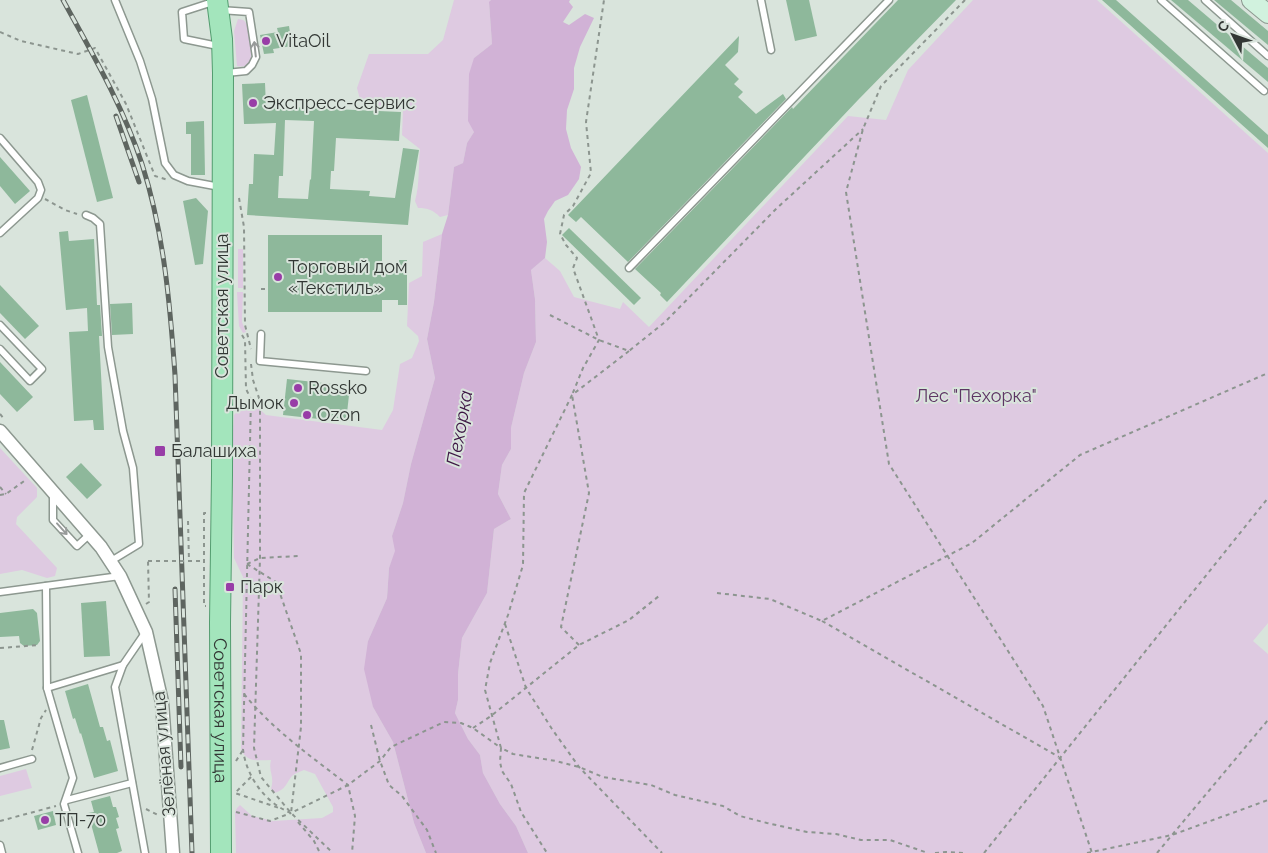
<svg xmlns="http://www.w3.org/2000/svg" width="1268" height="853" viewBox="0 0 1268 853" font-family="Raleway,sans-serif">
<style>
.green{fill:#decae1}
.water{fill:#d1b2d6}
.building{fill:#8eb89b;fill-rule:evenodd}
.lines{fill:none;stroke-linecap:round;stroke-linejoin:round}
.lane-casing{stroke:#8d9890;stroke-width:9}
.street-casing{stroke:#8d9890;stroke-width:15}
.secondary-casing{stroke:#8d9890;stroke-width:20}
.primary-casing{stroke:#549d70;stroke-width:22}
.path{stroke:#8c958f;stroke-width:2;stroke-dasharray:4 4;stroke-linecap:butt}
.lane{stroke:#fff;stroke-width:6}
.street{stroke:#fff;stroke-width:12}
.secondary{stroke:#d1f2de;stroke-width:18}
.primary{stroke:#a3e5bc;stroke-width:20}
.rail-casing{stroke:#5e6560;stroke-width:5}
.rail{stroke:#d9e4dc;stroke-width:3;stroke-dasharray:9;stroke-linecap:butt}
.path-bridge{stroke:#8c958f;stroke-width:2;stroke-dasharray:4 4;stroke-linecap:butt}
.oneway{stroke:#989b9a}
.poi-dot{fill:#983da7;stroke:#d9e4dc;stroke-width:2}
.labels{text-anchor:middle;stroke-width:4;stroke-linejoin:round;paint-order:stroke}
.poi-label{font-size:18px;fill:#323734;stroke:#d9e4dc;text-anchor:start}
.street-label{font-size:18px;fill:#323734;stroke:#d9e4dc}
.park-label{font-size:18px;fill:#5d3564;stroke:#d9e4dc}
.water-label{font-size:19px;font-style:italic;fill:#3d1644;stroke:#d9e4dc}
</style>
<rect width="100%" height="100%" fill="#d9e4dc"/>
<g class="green">
<path d="M 454,0 L 491,0 L 489,3 L 492,44 L 474,58 L 474,132 L 467,143 L 463,163 L 454,167 L 448,215 L 440,217 C 433,210 428,208 418,208 L 415,201 C 420,184 418,167 420,149 L 402,135 L 403,110 L 362,107 L 357,88 L 369,54 L 428,54 L 443,40 Z"/>
<path d="M 973,0 L 1097,0 L 1268,153 L 1268,623 L 1253,641 L 1268,654 L 1268,853 L 528,853 L 516,826 L 500,804 L 483,773 L 480,755 L 468,739 L 455,713 L 458,700 L 458,674 L 462,638 L 487,593 L 494,529 L 511,519 L 498,494 L 502,465 L 511,449 L 511,428 L 524,373 L 536,342 L 535,299 L 531,270 L 545,258 L 560,271 L 574,297 L 620,309 L 623,302 L 649,327 L 848,116 L 886,120 L 908,70 Z"/>
<path d="M 238,19 C 243,20 243,19 246,23 C 250,28 254,59 249,63 C 246,67 242,67 237,66 L 234,31 Z"/>
<path d="M 442,234 L 434,302 L 427,339 L 435,378 L 411,464 L 403,503 L 392,536 L 396,551 L 389,568 L 387,598 L 368,641 L 373,707 L 393,742 L 414,823 L 426,853 L 236,853 L 235,812 L 237,808 L 240,805 L 252,816 L 273,821 L 322,818 L 333,812 L 333,807 L 315,774 L 304,770 C 300,772 295,773 292,776 C 286,783 286,790 274,793 L 271,789 C 275,775 268,773 271,760 C 258,760 248,763 241,750 L 243,577 L 234,558 L 232,446 L 234,415 L 244,404 L 254,404 L 266,415 L 382,430 L 393,410 L 400,364 L 412,358 L 419,341 L 418,336 L 407,326 L 409,283 L 422,276 L 423,242 Z"/>
<rect x="238" y="249" width="5" height="39"/>
<path d="M 237,292 L 243,292 L 242,322 L 246,332 L 243,333 L 239,326 Z"/>
<path d="M 0,448 L 37,488 L 37,497 L 17,517 L 16,524 L 57,568 L 55,576 L 47,578 L 22,570 L 0,574 Z"/>
<path d="M 26,769 L 32,788 L 0,796 L 0,776 Z"/>
</g>
<path class="water" d="M 491,0 L 570,0 L 569,2 L 573,7 L 563,22 L 569,25 L 585,14 L 594,18 L 580,47 L 574,68 L 574,89 L 567,110 L 566,129 L 571,148 L 581,167 L 579,179 L 568,195 L 555,201 L 548,211 L 544,219 L 547,242 L 545,258 L 531,270 L 535,299 L 536,342 L 524,373 L 511,428 L 511,449 L 502,465 L 498,494 L 511,519 L 494,529 L 487,593 L 462,638 L 458,674 L 458,700 L 455,713 L 468,739 L 480,755 L 483,773 L 500,804 L 516,826 L 528,853 L 426,853 L 414,823 L 393,742 L 373,707 L 364,669 L 368,641 L 387,598 L 389,568 L 395,551 L 392,536 L 403,503 L 411,464 L 435,378 L 427,339 L 434,302 L 442,234 L 448,215 L 454,167 L 463,163 L 467,143 L 474,132 L 468,121 L 469,74 L 474,58 L 492,44 L 489,2 Z"/>
<g class="building">
<path d="M 786,0 L 809,0 L 817,36 L 795,41 Z"/>
<path d="M 898,0 L 956,0 L 858,100 L 667,302 L 660,295 L 661,293 L 635,269 L 792,107 L 793,109 Z"/>
<path d="M 1102,0 L 1116,0 L 1268,135 L 1268,148 Z"/>
<path d="M 1171,0 L 1188,0 L 1268,68 L 1268,82 Z"/>
<path d="M 1214,0 L 1231,0 L 1268,31 L 1268,45 Z"/>
<path d="M 289,26 L 292,46 L 273,49 L 274,53 L 264,54 L 260,35 L 278,32 L 277,28 Z"/>
<path d="M 739,36 L 738,52 L 725,65 L 739,79 L 734,84 L 743,92 L 738,97 L 756,114 L 783,94 L 786,99 L 628,262 L 581,217 L 576,222 L 568,215 Z"/>
<path d="M 265,83 L 266,106 L 401,112 L 399,141 L 336,138 L 334,171 L 331,171 L 330,189 L 370,191 L 369,196 L 395,198 L 403,148 L 419,150 L 411,196 L 408,225 L 247,215 L 249,184 L 253,184 L 254,154 L 274,155 L 276,123 L 244,124 L 242,84 ZM 285,120 L 314,121 L 311,180 L 310,179 L 308,199 L 278,198 L 279,176 L 283,176 Z"/>
<path d="M 87,95 L 113,198 L 97,202 L 71,100 Z"/>
<path d="M 204,121 L 205,175 L 191,175 L 191,134 L 186,134 L 186,122 Z"/>
<path d="M 0,157 L 30,191 L 15,204 L 0,186 Z"/>
<path d="M 196,198 L 208,211 L 203,264 L 195,265 L 183,201 Z"/>
<path d="M 569,228 L 641,298 L 634,305 L 562,235 Z"/>
<path d="M 68,231 L 69,241 L 94,239 L 97,305 L 100,305 L 102,336 L 99,336 L 104,430 L 94,430 L 93,420 L 74,421 L 69,332 L 88,331 L 87,308 L 66,310 L 59,232 Z"/>
<path d="M 268,235 L 382,235 L 382,271 L 399,271 L 399,260 L 407,260 L 407,305 L 398,305 L 398,300 L 382,300 L 382,312 L 268,312 Z"/>
<path d="M 0,285 L 39,326 L 25,339 L 0,313 Z"/>
<path d="M 132,303 L 133,334 L 112,335 L 110,304 Z"/>
<path d="M 0,362 L 33,397 L 17,412 L 0,394 Z"/>
<path d="M 287,379 L 350,386 L 346,422 L 283,415 Z"/>
<path d="M 81,463 L 102,485 L 87,499 L 66,477 Z"/>
<path d="M 106,601 L 110,656 L 84,657 L 81,603 Z"/>
<path d="M 33,609 L 37,613 L 40,641 L 37,645 L 24,646 L 20,643 L 19,636 L 0,637 L 0,613 Z"/>
<path d="M 88,684 L 100,727 L 103,727 L 107,741 L 110,740 L 118,771 L 94,778 L 81,733 L 80,734 L 75,718 L 73,719 L 65,691 Z"/>
<path d="M 0,720 L 4,720 L 10,748 L 0,750 Z"/>
<path d="M 110,796 L 113,807 L 116,807 L 119,817 L 116,818 L 119,828 L 116,829 L 122,851 L 117,853 L 99,853 L 88,813 L 94,812 L 91,801 Z"/>
<path d="M 53,811 L 56,825 L 38,830 L 34,816 Z"/>
</g>
<g class="lines">
<g class="lane-casing">
<g id="lane">
<path d="M 115,0 L 140,61 L 152,99 L 165,163 L 174,175 L 188,181 L 220,187"/>
<path d="M 761,0 L 771,50"/>
<path d="M 1161,0 L 1264,91"/>
<path d="M 1205,0 L 1268,56"/>
<path d="M 216,1 L 182,12 L 184,39 L 218,46"/>
<path d="M 220,10 L 249,12 L 256,57 L 252,65 L 246,71 L 226,73"/>
<path d="M 0,138 L 38,182 L 41,190 L 38,198 L 0,233"/>
<path d="M 86,215 L 93,218 L 100,224 L 108,347 L 123,431 L 133,468 L 139,544 L 111,561"/>
<path d="M 629,268 L 889,0"/>
<path d="M 0,325 L 42,369 L 30,381 L 0,349"/>
<path d="M 261,334 L 260,361 L 366,371"/>
<path d="M 53,493 L 53,520 L 77,546 L 90,534"/>
<path d="M 46,586 L 47,688"/>
<path d="M 0,592 L 120,576"/>
<path d="M 0,768 L 32,759"/>
<path d="M 67,800 L 132,783"/>
<path d="M 0,845 L 2,853"/>
<path d="M 78,853 L 64,804 L 73,778 L 47,688 L 123,665"/>
<path d="M 145,853 L 115,687 L 123,665 L 145,633"/>
</g>
</g>
<g class="street-casing">
<path id="street" d="M 0,431 L 101,547 L 120,576 L 146,632 L 162,702 L 173,853"/>
</g>
<g class="secondary-casing">
<path id="secondary" d="M 1251,0 L 1268,14"/>
</g>
<g class="primary-casing">
<g id="primary">
<path id="s1" d="M 217,0 L 222,39 L 223,73 L 222,475 L 220,623 L 221,853"/>
</g>
</g>
<g class="path">
<path d="M 965,0 L 881,86 L 863,129 L 846,192 L 889,464 L 1043,706 L 1092,853"/>
<path d="M 0,32 L 21,41 L 78,54 L 95,48 L 126,104 L 155,176 L 168,180"/>
<path d="M 239,198 L 244,227 L 245,325 L 251,349"/>
<path d="M 45,199 L 65,210 L 77,214"/>
<path d="M 261,289 L 268,289"/>
<path d="M 550,315 L 599,340 L 629,351 L 665,322 L 776,209 L 863,129"/>
<path d="M 242,335 L 245,340 L 246,389 L 251,399 L 243,749 C 246,776 265,803 291,813 L 348,785 L 380,761 L 391,747 L 444,722 L 461,723 L 473,728 L 501,748 L 500,762 L 502,771 L 511,784 L 521,812 L 547,853"/>
<path d="M 629,351 L 572,395 L 524,493 L 523,565 L 508,615 L 490,663 L 485,690 L 501,748 L 513,754 L 556,761 L 579,767 L 603,777 L 651,785 L 675,795 L 723,806 L 740,816 L 767,823 L 807,832 L 836,834 L 861,840 L 890,840 L 928,853"/>
<path d="M 251,364 L 253,380 L 260,401 L 260,558 L 254,748 L 261,777 L 291,813 L 333,853"/>
<path d="M 0,414 L 5,420"/>
<path d="M 0,487 L 6,494"/>
<path d="M 0,495 L 6,494 L 27,479"/>
<path d="M 206,513 L 204,513 L 204,606 L 206,606"/>
<path d="M 188,521 L 189,561"/>
<path d="M 247,564 L 276,582 L 301,654 L 301,727 L 291,813"/>
<path d="M 247,564 L 260,558 L 298,556"/>
<path d="M 717,593 L 770,599 L 822,621 L 972,543 L 1080,455 L 1268,373"/>
<path d="M 146,604 L 149,602 L 148,561"/>
<path d="M 822,621 L 1059,757"/>
<path d="M 505,624 L 526,688 L 552,729 L 579,767 L 662,853"/>
<path d="M 579,645 L 561,627 L 589,493 L 572,395 L 583,368 L 599,340 L 573,268 L 577,258 L 566,245 L 560,234 L 564,215 L 573,206 L 591,173 L 586,122 L 604,0"/>
<path d="M 0,648 L 39,645"/>
<path d="M 244,694 C 273,730 312,757 348,785 L 355,816 L 352,853"/>
<path d="M 371,725 L 380,761 L 389,785 L 402,796 L 427,830 L 436,853"/>
<path d="M 473,728 L 491,716 L 579,645 L 629,620 L 659,596"/>
<path d="M 32,750 L 41,718 L 46,710"/>
<path d="M 236,761 L 243,750"/>
<path d="M 251,777 L 235,793 L 279,808"/>
<path d="M 146,809 L 158,815"/>
<path d="M 236,812 L 270,821 L 291,813"/>
<path d="M 0,821 L 56,806"/>
<path d="M 298,822 L 314,841 L 320,853"/>
<path d="M 935,853 L 946,852 L 963,853"/>
<path d="M 984,853 L 1268,498"/>
<path d="M 1087,853 L 1172,835 L 1268,800"/>
<path d="M 1157,853 L 1268,720"/>
</g>
<use href="#lane" class="lane"/>
<use href="#street" class="street"/>
<use href="#secondary" class="secondary"/>
<use href="#primary" class="primary"/>
<g class="rail-casing">
<g id="rail">
<path d="M 63,0 C 92,53 123,106 142,164 C 164,233 170,304 175,375 L 192,853"/>
<path d="M 116,116 L 139,182"/>
<path d="M 175,589 L 181,767"/>
</g>
</g>
<use href="#rail" class="rail"/>
<path class="path-bridge" d="M 148,561 L 204,561"/>
</g>
<defs><path id="oneway-shaft" d="M-6 0H5M1.5-3L5.5 0L1.5 3" fill="none" stroke-width="1.6" stroke-linecap="round" stroke-linejoin="round" transform="scale(1.25)"/></defs>
<g class="oneway">
<use href="#oneway-shaft" transform="translate(255 49) rotate(-96)"/>
<use href="#oneway-shaft" transform="translate(62 529) rotate(48)"/>
</g>
<g class="poi-dot">
<circle cx="266" cy="41" r="5"/>
<circle cx="253" cy="103" r="5"/>
<circle cx="278" cy="277" r="5"/>
<circle cx="298" cy="388" r="5"/>
<circle cx="294" cy="403" r="5"/>
<circle cx="307" cy="415" r="5"/>
<rect x="154" y="445" width="12" height="12" rx="2.5"/>
<rect x="225" y="582" width="10" height="10" rx="2.5"/>
<circle cx="45" cy="820" r="5"/>
</g>
<g class="labels">
<g class="poi-label">
<text x="276" y="47">VitaOil</text>
<text x="263" y="109">Экспресс-сервис</text>
<text x="288" y="273">Торговый дом<tspan x="288" dy="21">«Текстиль»</tspan></text>
<text x="308" y="394">Rossko</text>
<text x="284" y="409" text-anchor="end">Дымок</text>
<text x="317" y="421">Ozon</text>
<text x="171" y="457">Балашиха</text>
<text x="240" y="593">Парк</text>
<text x="55" y="826">ТП-70</text>
</g>
<g class="street-label">
<text transform="translate(222 306) rotate(-90)" y="6">Советская улица</text>
<text dy="6" stroke="none"><textPath href="#s1" startOffset="711">Советская улица</textPath></text>
<text transform="translate(164 754) rotate(-95)" y="6">Зелёная улица</text>
</g>
<g class="park-label">
<text x="976" y="402">Лес "Пехорка"</text>
</g>
<g class="water-label">
<text transform="translate(459 428) rotate(-80)" y="7">Пехорка</text>
</g>
</g>
<g transform="translate(1233 35) rotate(311)" stroke="#d9e4dc" stroke-width="4" paint-order="stroke">
<path d="M0-4L9 19L0 12L-9 19Z" fill="#323734"/>
<text y="-8" font-size="14" font-weight="bold" text-anchor="middle" fill="#323734">С</text>
</g>
</svg>
